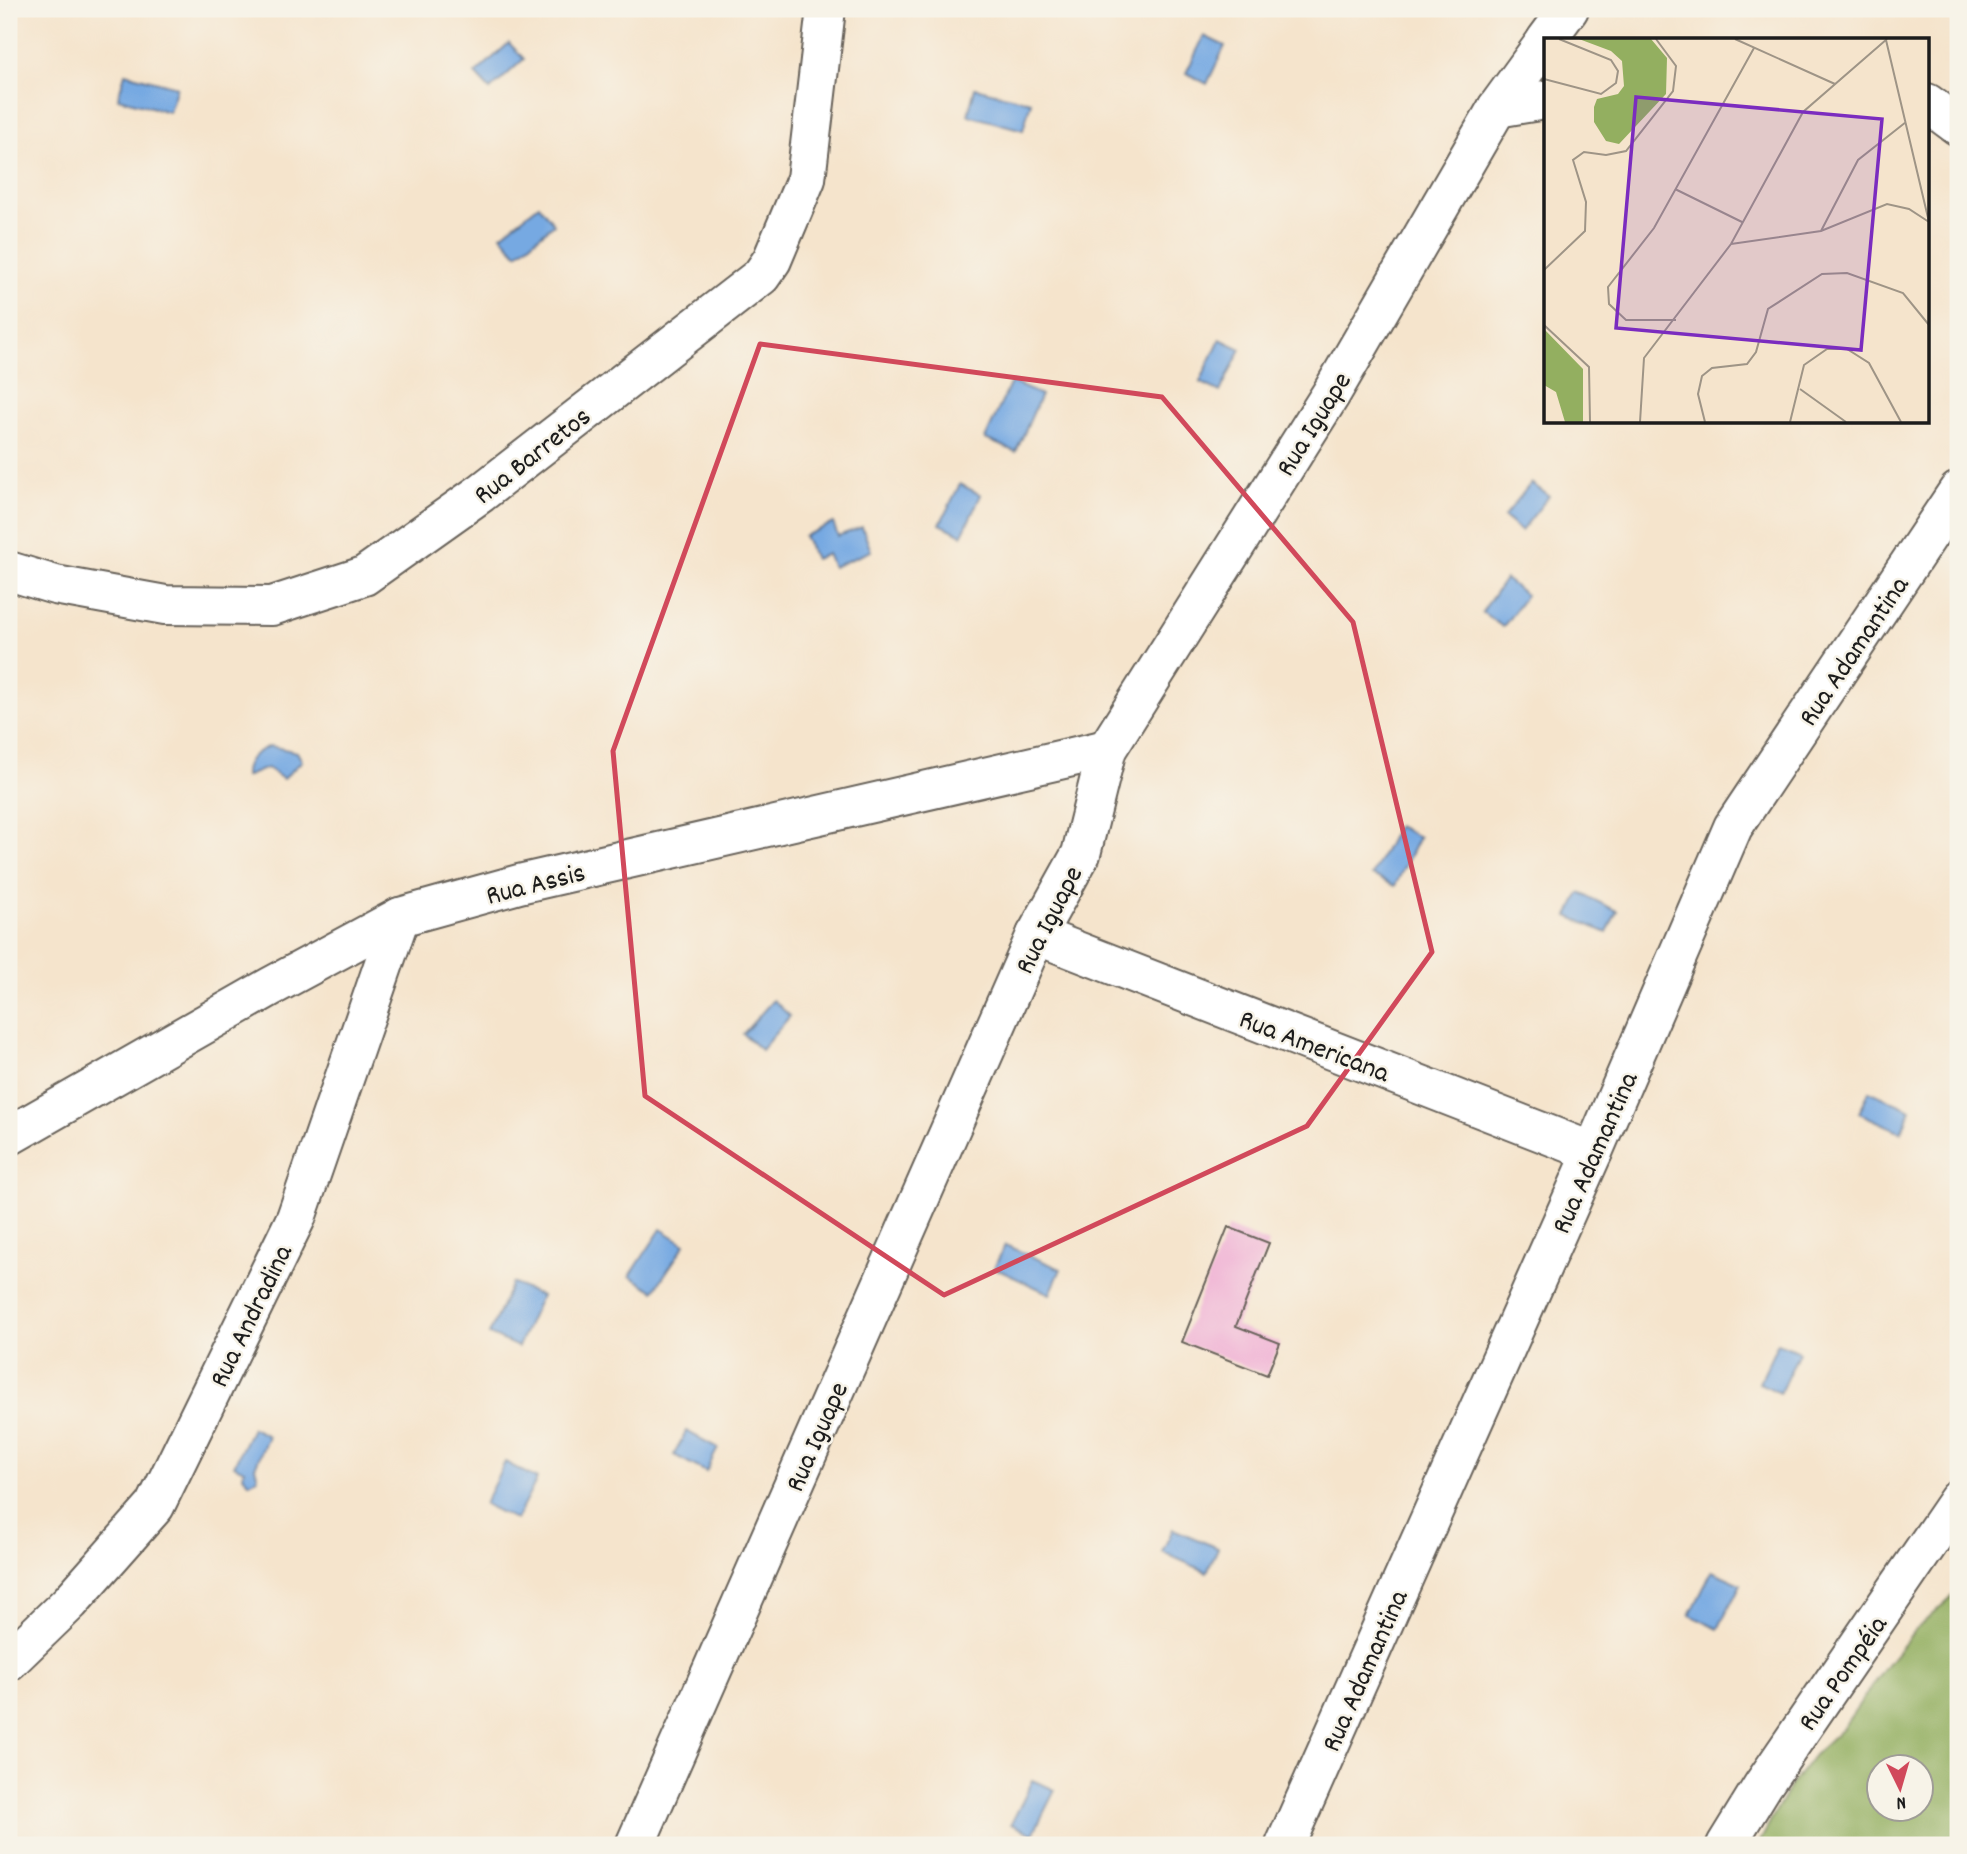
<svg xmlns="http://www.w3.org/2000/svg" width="1967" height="1854" viewBox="0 0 1967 1854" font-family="Dekko,sans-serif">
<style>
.forest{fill:#93af60;stroke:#58663e;stroke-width:2;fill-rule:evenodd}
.water{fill:#76a9e2;stroke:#49627f;stroke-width:2}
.building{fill:#efa9d2}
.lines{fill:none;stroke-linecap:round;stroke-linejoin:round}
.minor-casing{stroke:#68625a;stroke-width:42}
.minor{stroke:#fff;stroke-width:38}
.marked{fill:none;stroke:#d1495b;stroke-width:5;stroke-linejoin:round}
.labels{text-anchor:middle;stroke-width:5;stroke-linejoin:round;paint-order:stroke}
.street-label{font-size:28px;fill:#1c1c1c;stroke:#f7f3e8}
.inset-road{fill:none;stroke:#9e9486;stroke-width:2}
.view{fill:#7b2cbf;fill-opacity:0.15;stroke:#7b2cbf;stroke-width:3.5}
.inset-edge{fill:none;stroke:#1c1c1c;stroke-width:3.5}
</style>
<rect width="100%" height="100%" fill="#f7f3e8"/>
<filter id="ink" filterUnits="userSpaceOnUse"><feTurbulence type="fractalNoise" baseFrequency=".0143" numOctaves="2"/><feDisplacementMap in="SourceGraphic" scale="14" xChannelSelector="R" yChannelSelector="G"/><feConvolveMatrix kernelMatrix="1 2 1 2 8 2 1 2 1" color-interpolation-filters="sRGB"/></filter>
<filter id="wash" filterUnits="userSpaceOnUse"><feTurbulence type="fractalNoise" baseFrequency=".00686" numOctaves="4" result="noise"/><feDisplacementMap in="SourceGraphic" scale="28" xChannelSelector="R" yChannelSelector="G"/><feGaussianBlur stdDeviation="1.57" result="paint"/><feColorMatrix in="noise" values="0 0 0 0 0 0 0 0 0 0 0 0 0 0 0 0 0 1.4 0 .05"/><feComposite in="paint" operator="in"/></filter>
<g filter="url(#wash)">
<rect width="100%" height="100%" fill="#f5e4cc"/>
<path class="forest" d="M 1958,1591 L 1958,1845 L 1758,1845 L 1790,1786 L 1814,1755 L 1842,1729 L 1887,1664 L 1914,1631 ZM 1880,1766 L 1922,1766 L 1922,1808 L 1880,1808 Z"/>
<g class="water">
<path d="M 1204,36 L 1225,46 L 1207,84 L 1186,73 Z"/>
<path d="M 509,43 L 524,59 L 490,90 L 475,74 Z"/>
<path d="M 125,73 L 177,87 L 169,112 L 118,98 Z"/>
<path d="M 975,88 L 1031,102 L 1023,130 L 968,115 Z"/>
<path d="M 539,205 L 554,224 L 517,254 L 501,235 Z"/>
<path d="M 1220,339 L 1241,349 L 1220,392 L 1200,382 Z"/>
<path d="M 1011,382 L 1041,395 L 1016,452 L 985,439 Z"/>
<path d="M 1531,483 L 1549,496 L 1521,531 L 1504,517 Z"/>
<path d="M 960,484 L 981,495 L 962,535 L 940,524 Z"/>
<path d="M 833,523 L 838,536 L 862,527 L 871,551 L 833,567 L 827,554 L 815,559 L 804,536 Z"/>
<path d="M 1505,579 L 1526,595 L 1503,627 L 1482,612 Z"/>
<path d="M 270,746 L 297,752 L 302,761 L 283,779 L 267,768 L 245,777 C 244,760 255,752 270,746 Z"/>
<path d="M 1397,826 L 1419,837 L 1395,886 L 1372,875 Z"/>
<path d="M 1580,893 L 1617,911 L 1607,933 L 1568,916 Z"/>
<path d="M 773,1000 L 790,1016 L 761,1050 L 743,1034 Z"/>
<path d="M 1869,1091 L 1911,1110 L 1901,1132 L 1859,1113 Z"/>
<path d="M 661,1229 L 685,1244 L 654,1291 L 630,1276 Z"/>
<path d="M 1005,1245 L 1061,1269 L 1050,1294 L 994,1268 Z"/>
<path d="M 512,1283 L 541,1296 L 518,1347 L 489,1334 Z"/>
<path d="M 1778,1343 L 1799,1352 L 1780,1393 L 1759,1383 Z"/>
<path d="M 252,1428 L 268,1436 L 255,1467 L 258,1478 L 250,1483 L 243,1476 L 244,1470 L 234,1465 Z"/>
<path d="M 686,1431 L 718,1448 L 706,1472 L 674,1455 Z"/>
<path d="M 505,1462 L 537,1479 L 516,1520 L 484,1504 Z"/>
<path d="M 1173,1529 L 1218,1548 L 1207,1572 L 1162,1552 Z"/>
<path d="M 1712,1571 L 1741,1584 L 1718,1629 L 1690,1615 Z"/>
<path d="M 1033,1780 L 1055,1790 L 1033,1834 L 1011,1824 Z"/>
</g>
<g id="blocks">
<path class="building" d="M 1228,1227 L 1269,1243 L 1236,1326 L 1280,1343 L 1267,1375 L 1182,1342 Z"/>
</g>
</g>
<g filter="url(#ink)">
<use href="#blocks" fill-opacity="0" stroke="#68625a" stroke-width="2"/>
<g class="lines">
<g class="minor-casing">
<g id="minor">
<path d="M 1546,40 L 1569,9"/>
<path d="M 1927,103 L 1958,126"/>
<path d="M 1497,108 L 1545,100"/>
<path d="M 9,571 L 55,585 L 165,605 L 272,606 L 364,576 L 481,493 L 761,276 L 772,260 L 806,179 L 826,9"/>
<path d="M 1036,935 L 1593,1152"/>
<path d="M 9,1136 L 270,987 L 400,917 L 519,884 L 1107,749"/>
<path d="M 9,1661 L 70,1602 L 155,1506 L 296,1218 L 400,917"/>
<path d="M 635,1845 L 1036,935 L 1081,854 L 1107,749 L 1331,394 L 1497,108 L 1545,42"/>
<path d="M 1285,1845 L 1593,1152 L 1733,827 L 1958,491"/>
<path d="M 1726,1845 L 1763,1785 L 1958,1500"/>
</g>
</g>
<use href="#minor" class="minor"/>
</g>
</g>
<path class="marked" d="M 760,344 L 1162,397 L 1353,622 L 1432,952 L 1307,1126 L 944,1295 L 645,1096 L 613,751 Z"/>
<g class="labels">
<g class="street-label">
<text transform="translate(1312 423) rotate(-58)" y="10">Rua Iguape</text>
<text transform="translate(531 454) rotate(-38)" y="10">Rua Barretos</text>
<text transform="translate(1852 650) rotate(-56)" y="10">Rua Adamantina</text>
<text transform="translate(535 882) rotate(-14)" y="10">Rua Assis</text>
<text transform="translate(1047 919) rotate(-63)" y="10">Rua Iguape</text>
<text transform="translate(1315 1044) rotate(21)" y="10">Rua Americana</text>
<text transform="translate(1593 1152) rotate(-66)" y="10">Rua Adamantina</text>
<text transform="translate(249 1315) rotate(-64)" y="10">Rua Andradina</text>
<text transform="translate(815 1436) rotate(-66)" y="10">Rua Iguape</text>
<text transform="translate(1363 1670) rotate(-66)" y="10">Rua Adamantina</text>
<text transform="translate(1841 1672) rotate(-55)" y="10">Rua Pompéia</text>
</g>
</g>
<g transform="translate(1544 38)">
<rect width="385" height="385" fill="#f5e4cc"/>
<path d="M 35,1 L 107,1 L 123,20 L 122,56 L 75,106 L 62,103 L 50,84 L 50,69 L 53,61 L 74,56 L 80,48 L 78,23 L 67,13 ZM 0,291 L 39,331 L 39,384 L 21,384 L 12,354 L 0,347 Z" fill="#93af60"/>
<path class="inset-road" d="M 191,1 L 291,46M 342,2 L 385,184M 0,41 L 57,56 L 72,45 L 74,33 L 67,22 L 15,1M 131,151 L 198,184M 277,193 L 314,122 L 362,84M 187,206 L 277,193 L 343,166 L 365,171 L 385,184M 0,232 L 41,193 L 42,164 L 29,122 L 40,114 L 62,117 L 82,113 L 129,53 L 132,28 L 112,1M 132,282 L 82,282 L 65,266 L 64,249 L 110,190 L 210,10M 0,287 L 45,329 L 46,384M 256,351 L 302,384M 96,384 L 100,320 L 187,206 L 259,74 L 343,1M 161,384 L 154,356 L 158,338 L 168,330 L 203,326 L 212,314 L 224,271 L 278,236 L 303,235 L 359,255 L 385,287M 246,384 L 260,327 L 283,311 L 303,311 L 325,325 L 357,384"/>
<path class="view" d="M 92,59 L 338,81 L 317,312 L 72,290 Z"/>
<rect width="385" height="385" class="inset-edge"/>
</g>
<rect width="1967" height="1854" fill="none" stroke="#f7f3e8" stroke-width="35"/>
<g transform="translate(1900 1788) rotate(175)"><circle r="33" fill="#f7f3e8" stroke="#9f9d96" stroke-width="2"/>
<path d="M0-5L12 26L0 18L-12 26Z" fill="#d1495b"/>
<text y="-10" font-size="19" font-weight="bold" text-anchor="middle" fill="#1c1c1c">N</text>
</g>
</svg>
